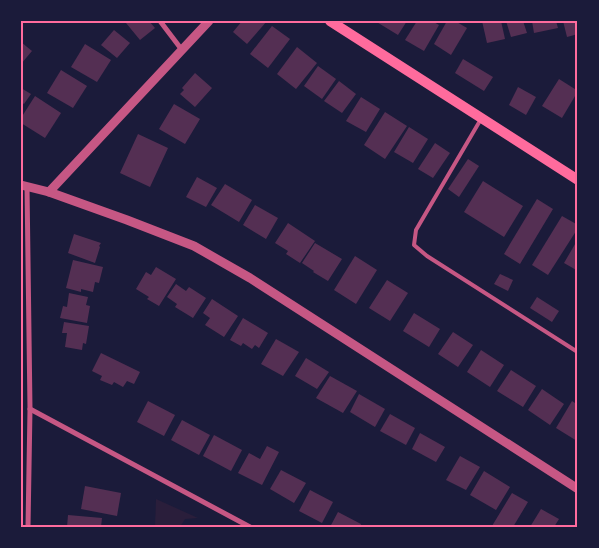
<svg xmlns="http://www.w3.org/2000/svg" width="599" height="548" viewBox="0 0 599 548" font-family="'Titillium Web',sans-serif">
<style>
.green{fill:#2a1e3b}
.building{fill:#542f53}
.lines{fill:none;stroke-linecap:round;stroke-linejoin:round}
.service{stroke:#c65784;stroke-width:4}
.minor{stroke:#c65784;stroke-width:5}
.tertiary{stroke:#c65784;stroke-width:9}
.secondary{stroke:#ff6b9d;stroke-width:10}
.neatline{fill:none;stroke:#ff6b9d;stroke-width:2}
</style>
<rect width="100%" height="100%" fill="#1b1b3a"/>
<path class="green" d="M 156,499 L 198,518 L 185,519 L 180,527 L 155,527 Z"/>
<g class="building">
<path d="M 127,21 L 149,21 L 155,28 L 140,40 L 126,23 Z"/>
<path d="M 242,21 L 267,21 L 247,44 L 233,32 Z"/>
<path d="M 375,21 L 407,21 L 398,35 Z"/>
<path d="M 417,21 L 432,21 L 439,25 L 424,51 L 405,40 Z"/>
<path d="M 447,21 L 455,21 L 467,28 L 451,55 L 434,44 Z"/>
<path d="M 482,21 L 501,21 L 505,39 L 487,43 Z"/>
<path d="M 506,21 L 523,21 L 527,33 L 511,37 Z"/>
<path d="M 532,21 L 556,21 L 558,28 L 534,33 Z"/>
<path d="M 563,21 L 578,21 L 578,34 L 567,37 Z"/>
<path d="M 272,26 L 290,39 L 268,68 L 250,54 Z"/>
<path d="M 114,30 L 130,43 L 117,58 L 101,45 Z"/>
<path d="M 21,42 L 32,51 L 21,64 Z"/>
<path d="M 85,44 L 111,60 L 97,82 L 71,67 Z"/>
<path d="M 297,47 L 317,63 L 296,89 L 277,74 Z"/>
<path d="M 463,59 L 493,77 L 484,91 L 455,73 Z"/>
<path d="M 318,66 L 336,79 L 322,99 L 304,86 Z"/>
<path d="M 61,70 L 87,86 L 73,108 L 47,93 Z"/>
<path d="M 195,73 L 212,88 L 195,107 L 180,94 L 184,90 L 182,88 Z"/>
<path d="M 559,79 L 578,91 L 562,118 L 542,106 Z"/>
<path d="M 339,81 L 356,94 L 342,113 L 324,101 Z"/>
<path d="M 518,87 L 536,97 L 526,115 L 509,105 Z"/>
<path d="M 21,88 L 31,94 L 24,104 L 21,102 Z"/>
<path d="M 35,96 L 61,113 L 45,138 L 21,123 L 21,118 Z"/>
<path d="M 361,97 L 380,109 L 366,132 L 346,121 Z"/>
<path d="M 174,104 L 200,119 L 185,144 L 159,129 Z"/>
<path d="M 385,112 L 407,126 L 385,159 L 364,145 Z"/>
<path d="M 409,127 L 428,139 L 413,163 L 394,152 Z"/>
<path d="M 138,134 L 168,148 L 150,187 L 120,173 Z"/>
<path d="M 435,143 L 450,153 L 433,178 L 418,169 Z"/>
<path d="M 468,159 L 479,166 L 459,197 L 448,189 Z"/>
<path d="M 197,177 L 217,188 L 206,207 L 186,197 Z"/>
<path d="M 483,181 L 523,206 L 504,237 L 464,212 Z"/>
<path d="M 225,184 L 252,200 L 239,222 L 211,205 Z"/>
<path d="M 537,199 L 553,209 L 520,264 L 504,254 Z"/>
<path d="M 255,205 L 278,218 L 266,239 L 243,225 Z"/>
<path d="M 562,216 L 578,225 L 578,228 L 548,275 L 532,265 Z"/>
<path d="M 288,223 L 315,241 L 300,263 L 286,254 L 288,251 L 275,243 Z"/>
<path d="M 74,234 L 101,243 L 99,246 L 100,247 L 95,263 L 68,253 Z"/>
<path d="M 578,239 L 578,271 L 564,263 Z"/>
<path d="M 315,243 L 342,259 L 328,281 L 313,272 L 314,271 L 302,263 Z"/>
<path d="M 355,256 L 377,270 L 356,304 L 334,290 Z"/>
<path d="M 73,260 L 103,267 L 99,283 L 95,282 L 93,292 L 81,289 L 81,292 L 66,288 Z"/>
<path d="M 156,267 L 176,279 L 159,306 L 147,299 L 149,297 L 136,289 L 146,272 L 151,275 Z"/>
<path d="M 500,274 L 513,280 L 508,291 L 494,284 Z"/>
<path d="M 387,280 L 408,293 L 390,321 L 369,308 Z"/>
<path d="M 176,284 L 186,291 L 189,287 L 206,298 L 193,318 L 175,307 L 177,304 L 167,297 Z"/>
<path d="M 69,293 L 88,297 L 86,305 L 90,306 L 87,323 L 60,318 L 63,306 L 67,307 Z"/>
<path d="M 537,297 L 559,311 L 552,322 L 530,308 Z"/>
<path d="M 212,299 L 238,316 L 224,337 L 205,325 L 210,318 L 203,313 Z"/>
<path d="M 414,313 L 440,329 L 429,347 L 403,331 Z"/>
<path d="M 243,318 L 268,333 L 259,348 L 255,345 L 252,349 L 243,343 L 241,346 L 230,340 Z"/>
<path d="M 64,322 L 89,326 L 86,344 L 83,343 L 82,350 L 65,347 L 67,333 L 62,333 Z"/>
<path d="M 453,332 L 473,345 L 458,367 L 438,354 Z"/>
<path d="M 276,339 L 299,352 L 283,376 L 261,364 Z"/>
<path d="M 481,350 L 504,365 L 490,387 L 467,372 Z"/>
<path d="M 101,353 L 140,372 L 134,384 L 127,381 L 123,387 L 114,382 L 112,385 L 100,380 L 102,376 L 92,371 Z"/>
<path d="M 306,358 L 329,372 L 317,389 L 295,376 Z"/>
<path d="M 511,370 L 536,386 L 523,407 L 497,391 Z"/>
<path d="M 330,376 L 357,391 L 343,413 L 316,398 Z"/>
<path d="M 542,389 L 564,404 L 550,425 L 528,410 Z"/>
<path d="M 359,394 L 385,409 L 375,427 L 350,412 Z"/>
<path d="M 148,401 L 175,415 L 164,436 L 137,422 Z"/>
<path d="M 572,401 L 578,405 L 578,439 L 577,441 L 556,428 Z"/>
<path d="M 390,414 L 415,428 L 406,445 L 380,431 Z"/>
<path d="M 182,420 L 210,435 L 199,455 L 171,440 Z"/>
<path d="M 420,433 L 445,447 L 436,462 L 412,449 Z"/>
<path d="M 214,435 L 242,450 L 231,471 L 203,456 Z"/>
<path d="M 267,446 L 279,452 L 262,485 L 238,473 L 249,453 L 260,459 Z"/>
<path d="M 460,456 L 480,467 L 466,490 L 446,480 Z"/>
<path d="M 281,470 L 306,483 L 294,503 L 270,489 Z"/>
<path d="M 484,471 L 510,487 L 496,510 L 470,495 Z"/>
<path d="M 85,486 L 121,493 L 117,516 L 81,509 Z"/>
<path d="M 310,490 L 333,502 L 322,523 L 299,511 Z"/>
<path d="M 512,493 L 528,502 L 513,527 L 493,527 L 492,526 Z"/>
<path d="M 541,509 L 559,519 L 554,527 L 530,527 Z"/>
<path d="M 338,512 L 361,524 L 360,527 L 330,527 Z"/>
<path d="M 68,515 L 102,518 L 101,527 L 67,527 Z"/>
</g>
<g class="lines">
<path class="service" d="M 481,119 L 416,230 L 414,245 L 427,256 L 576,351"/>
<g class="minor">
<path d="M 160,21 L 182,50"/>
<path d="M 27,186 L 30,409 L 28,527"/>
<path d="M 30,409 L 250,527"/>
</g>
<g class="tertiary">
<path d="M 21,185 L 49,192 L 127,220 L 194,246 L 250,278 L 578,489"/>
<path d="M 49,192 L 209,21"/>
</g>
<path class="secondary" d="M 330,21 L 578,180"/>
</g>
<rect width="599" height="548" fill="none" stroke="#1b1b3a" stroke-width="45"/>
<rect x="22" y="22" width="554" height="504" class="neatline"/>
</svg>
